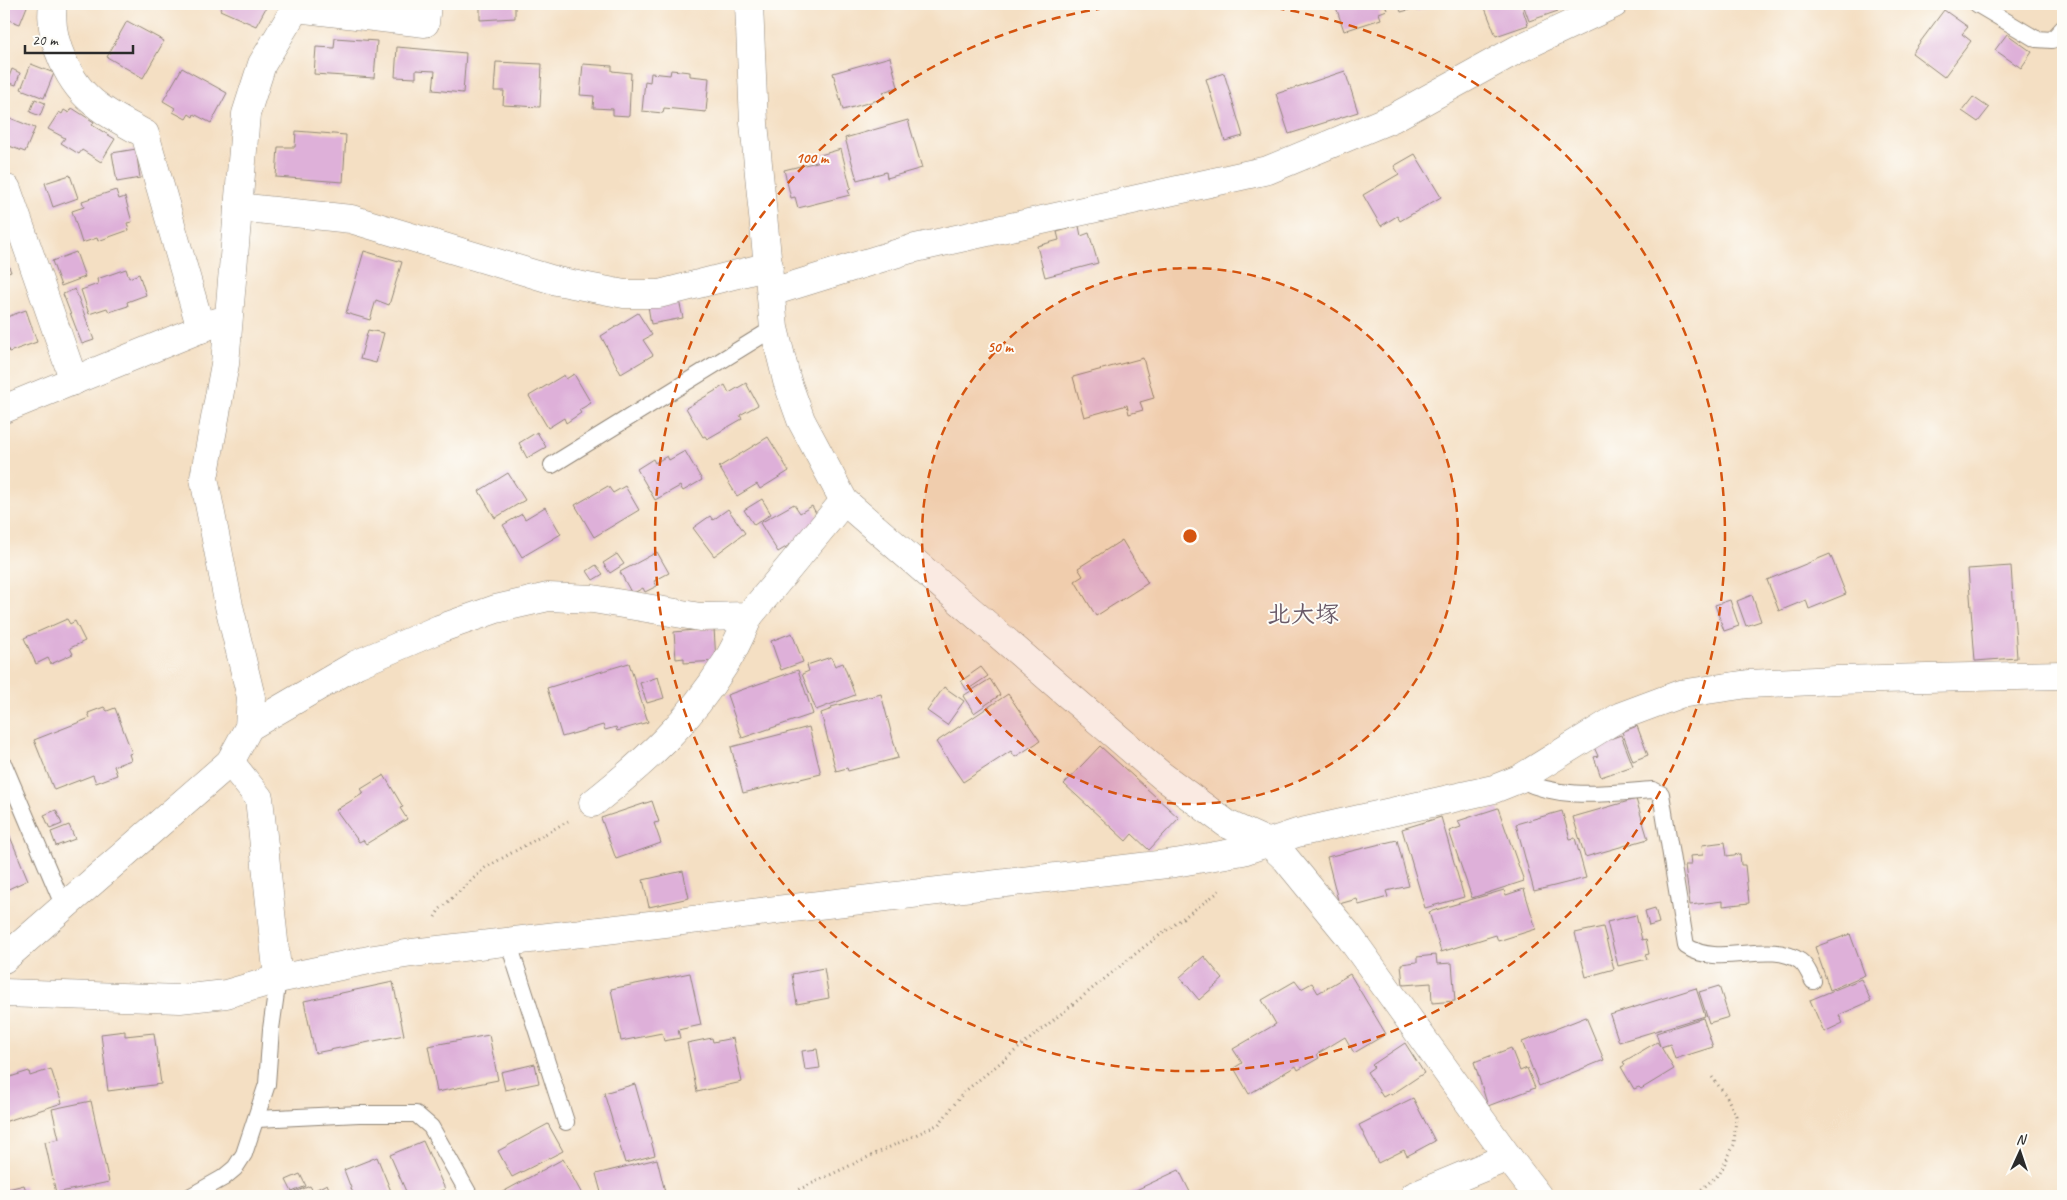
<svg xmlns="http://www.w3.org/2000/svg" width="2067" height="1200" viewBox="0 0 2067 1200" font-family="Caveat,'Klee One',sans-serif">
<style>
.building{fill:#deb0d9}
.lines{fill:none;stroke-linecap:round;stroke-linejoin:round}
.lane-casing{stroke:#908577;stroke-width:18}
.street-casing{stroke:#908577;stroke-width:29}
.path{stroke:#908577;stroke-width:3;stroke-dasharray:1 4;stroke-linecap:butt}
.lane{stroke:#fff;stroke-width:16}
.street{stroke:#fff;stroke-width:28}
.ring{fill:none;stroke:#d5540f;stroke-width:2.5;stroke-dasharray:9 6}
.labels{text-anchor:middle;stroke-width:4;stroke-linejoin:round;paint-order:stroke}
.quarter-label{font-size:24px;font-weight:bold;fill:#6a5a68;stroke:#fdfcf7}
.centre{fill:#d5540f;stroke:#fdfcf7;stroke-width:2.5}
.ring-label{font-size:15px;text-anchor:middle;font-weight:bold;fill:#d5540f;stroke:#fdfcf7;stroke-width:4;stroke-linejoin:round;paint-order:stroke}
</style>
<rect width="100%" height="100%" fill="#fdfcf7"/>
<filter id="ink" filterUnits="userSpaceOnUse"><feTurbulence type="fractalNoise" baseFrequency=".02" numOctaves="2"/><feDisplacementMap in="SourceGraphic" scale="10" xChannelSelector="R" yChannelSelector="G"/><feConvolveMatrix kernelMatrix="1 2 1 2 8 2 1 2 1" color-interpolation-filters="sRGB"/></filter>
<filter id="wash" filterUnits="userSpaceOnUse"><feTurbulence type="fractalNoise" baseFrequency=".0096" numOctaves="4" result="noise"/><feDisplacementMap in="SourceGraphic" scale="20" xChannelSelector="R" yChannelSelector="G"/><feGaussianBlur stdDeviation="1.12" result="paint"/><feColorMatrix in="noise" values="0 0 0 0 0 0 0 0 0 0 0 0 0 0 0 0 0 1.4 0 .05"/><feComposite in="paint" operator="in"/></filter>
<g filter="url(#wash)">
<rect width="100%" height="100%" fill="#f4dfc3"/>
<g id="blocks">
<g class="building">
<path d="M 4,4 L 28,4 L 20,24 L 6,19 L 4,24 Z"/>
<path d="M 223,4 L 268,4 L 256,26 L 220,10 Z"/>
<path d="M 480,4 L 515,4 L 515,18 L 480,20 Z"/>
<path d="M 1335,4 L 1385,4 L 1387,10 L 1379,13 L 1381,19 L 1344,31 Z"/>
<path d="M 1398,4 L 1438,4 L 1417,11 L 1416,8 L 1401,12 Z"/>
<path d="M 1496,4 L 1521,4 L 1528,25 L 1496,36 L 1485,8 Z"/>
<path d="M 1523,4 L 1555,4 L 1558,11 L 1529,21 Z"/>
<path d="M 1944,10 L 1968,27 L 1962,34 L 1971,41 L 1944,77 L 1912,53 Z"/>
<path d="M 127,21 L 164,41 L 143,78 L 107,57 Z"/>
<path d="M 2007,34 L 2032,52 L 2021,68 L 1995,50 Z"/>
<path d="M 335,38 L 377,41 L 374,78 L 314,74 L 316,47 L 334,48 Z"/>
<path d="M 397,47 L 466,53 L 463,93 L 433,90 L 435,71 L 416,70 L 416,78 L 395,77 Z"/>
<path d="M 890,57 L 898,87 L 883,92 L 885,98 L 843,110 L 833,73 Z"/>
<path d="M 496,62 L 542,64 L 540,107 L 503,105 L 504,91 L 494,91 Z"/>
<path d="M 31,64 L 54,73 L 44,98 L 21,89 Z"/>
<path d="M 583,64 L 612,66 L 612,71 L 631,73 L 629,116 L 613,115 L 613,109 L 593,108 L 594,96 L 580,95 Z"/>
<path d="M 182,68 L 227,93 L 211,123 L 194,114 L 193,117 L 189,114 L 186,119 L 173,112 L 175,108 L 163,101 Z"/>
<path d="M 12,69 L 20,73 L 16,85 L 7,82 Z"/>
<path d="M 671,70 L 690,72 L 690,76 L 709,78 L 706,112 L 664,108 L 663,113 L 642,111 L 645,81 L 650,82 L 651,73 L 670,75 Z"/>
<path d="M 1345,71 L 1358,112 L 1289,134 L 1276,94 Z"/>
<path d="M 1224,73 L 1243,136 L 1225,141 L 1206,79 Z"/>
<path d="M 1973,97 L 1989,108 L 1978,122 L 1962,111 Z"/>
<path d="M 4,98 L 8,100 L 4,110 Z"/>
<path d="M 35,99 L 45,103 L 40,116 L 30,112 Z"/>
<path d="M 72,108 L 94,122 L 92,125 L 115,139 L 101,162 L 82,150 L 79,154 L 61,143 L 65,138 L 48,129 L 59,112 L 62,114 L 64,110 L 69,113 Z"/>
<path d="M 10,118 L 35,128 L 25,152 L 4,144 L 4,136 Z"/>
<path d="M 908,120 L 922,168 L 887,178 L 886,172 L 857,180 L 845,138 Z"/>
<path d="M 296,131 L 346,135 L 343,182 L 276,177 L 278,147 L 295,147 Z"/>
<path d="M 136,149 L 140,178 L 117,182 L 112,153 Z"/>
<path d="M 841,149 L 851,189 L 848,190 L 850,195 L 798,208 L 795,197 L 791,198 L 784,170 L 821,161 L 820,155 Z"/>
<path d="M 1415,154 L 1441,197 L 1400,221 L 1397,216 L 1381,226 L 1363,195 L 1399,174 L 1394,166 Z"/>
<path d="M 70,175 L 78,198 L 53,207 L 45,183 Z"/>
<path d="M 116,190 L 119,199 L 125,197 L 132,222 L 127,223 L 129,230 L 98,241 L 97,238 L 82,243 L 72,211 L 84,207 L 82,201 Z"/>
<path d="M 1079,226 L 1081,236 L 1089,233 L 1098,263 L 1045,277 L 1037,246 L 1059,240 L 1057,232 Z"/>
<path d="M 364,251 L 402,262 L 389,305 L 376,300 L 370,320 L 346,313 Z"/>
<path d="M 76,252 L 85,277 L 61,286 L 52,261 Z"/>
<path d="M 4,254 L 11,272 L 4,274 Z"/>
<path d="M 126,269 L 129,278 L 139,274 L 146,295 L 127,302 L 128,306 L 109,312 L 107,308 L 89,314 L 81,290 L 98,284 L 97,279 Z"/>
<path d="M 75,289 L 94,340 L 82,344 L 63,294 Z"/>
<path d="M 679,300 L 683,318 L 651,324 L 648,306 Z"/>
<path d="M 26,310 L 37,342 L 9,352 L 4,339 L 4,318 Z"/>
<path d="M 638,313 L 652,335 L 643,340 L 653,355 L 621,374 L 601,336 Z"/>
<path d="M 368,330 L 384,333 L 376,363 L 360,359 Z"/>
<path d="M 1143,358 L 1154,398 L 1140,402 L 1143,410 L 1129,414 L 1127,405 L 1084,417 L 1073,377 Z"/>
<path d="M 574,374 L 591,403 L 579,410 L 581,413 L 566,423 L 564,418 L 548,428 L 529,396 L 564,375 L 566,379 Z"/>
<path d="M 746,383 L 758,405 L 740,415 L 742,419 L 707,439 L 705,436 L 703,437 L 686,408 L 725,385 L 729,393 Z"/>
<path d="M 537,432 L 546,447 L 527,458 L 519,443 Z"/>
<path d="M 768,437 L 789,471 L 760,489 L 757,484 L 737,496 L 719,467 Z"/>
<path d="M 685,451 L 702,480 L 683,491 L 680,486 L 655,500 L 637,469 L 653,459 L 655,463 L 667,456 L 669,460 Z"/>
<path d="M 508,473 L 525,500 L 495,518 L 479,491 Z"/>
<path d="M 608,486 L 613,493 L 625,486 L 639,510 L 594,537 L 575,505 Z"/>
<path d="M 762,499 L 771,514 L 754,525 L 744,510 Z"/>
<path d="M 794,504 L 800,513 L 812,506 L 821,522 L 811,532 L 778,552 L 760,523 Z"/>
<path d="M 545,507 L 561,534 L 522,557 L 503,525 L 522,514 L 525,519 Z"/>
<path d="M 728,509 L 745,533 L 714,556 L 693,528 L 710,516 L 713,520 Z"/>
<path d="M 1122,540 L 1148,583 L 1096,616 L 1075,581 L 1083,576 L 1078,568 Z"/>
<path d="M 657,552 L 669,573 L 654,581 L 657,586 L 645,592 L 643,588 L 632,594 L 620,572 Z"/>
<path d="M 617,554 L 624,564 L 610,573 L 603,563 Z"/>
<path d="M 1830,554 L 1846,594 L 1809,609 L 1806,600 L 1779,611 L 1767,580 Z"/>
<path d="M 596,565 L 603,574 L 593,580 L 587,571 Z"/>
<path d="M 2011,566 L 2017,658 L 1975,661 L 1968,569 Z"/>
<path d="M 1752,595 L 1761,621 L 1746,626 L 1737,601 Z"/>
<path d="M 1730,600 L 1739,626 L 1724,631 L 1715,605 Z"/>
<path d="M 67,619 L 70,624 L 75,621 L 85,641 L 70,648 L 73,654 L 51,664 L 48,658 L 36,664 L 24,638 Z"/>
<path d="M 714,628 L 716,661 L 684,663 L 684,658 L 676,659 L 674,632 Z"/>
<path d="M 792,633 L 803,662 L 781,670 L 771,641 Z"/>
<path d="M 831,657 L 835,666 L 843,663 L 855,695 L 816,710 L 802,674 L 809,671 L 807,665 Z"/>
<path d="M 629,663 L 648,722 L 617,731 L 616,727 L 605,730 L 603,725 L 562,737 L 547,688 Z"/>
<path d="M 981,667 L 988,676 L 967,690 L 961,681 Z"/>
<path d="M 798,670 L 813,714 L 742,738 L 727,695 Z"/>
<path d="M 658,677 L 664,698 L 647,703 L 640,683 Z"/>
<path d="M 990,679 L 1000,695 L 974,713 L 963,696 Z"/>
<path d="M 944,687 L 964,701 L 947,725 L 927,711 Z"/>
<path d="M 881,694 L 898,758 L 848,771 L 847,768 L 836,771 L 821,713 L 832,709 L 831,707 Z"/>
<path d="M 1008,694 L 1040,741 L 1015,757 L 1011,751 L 963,782 L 936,742 Z"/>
<path d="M 104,707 L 107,711 L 115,708 L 132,753 L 129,754 L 131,760 L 114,766 L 117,775 L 96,783 L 93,775 L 54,790 L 34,740 L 90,718 L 88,713 Z"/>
<path d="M 1637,726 L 1648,755 L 1633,761 L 1622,732 Z"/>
<path d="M 809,727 L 821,774 L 743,793 L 731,747 Z"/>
<path d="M 1621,735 L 1633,766 L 1601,777 L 1594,757 L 1598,756 L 1593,745 Z"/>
<path d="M 1100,746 L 1179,818 L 1149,850 L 1132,834 L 1126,841 L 1064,784 Z"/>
<path d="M 384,775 L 403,807 L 400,808 L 407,819 L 366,844 L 363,840 L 359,842 L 336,810 L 364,793 L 361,789 Z"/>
<path d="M 1636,799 L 1648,839 L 1585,857 L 1573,817 Z"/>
<path d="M 652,801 L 659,822 L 654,823 L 661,843 L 616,859 L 601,818 Z"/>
<path d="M 1498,808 L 1524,881 L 1472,898 L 1449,831 L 1461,827 L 1458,821 Z"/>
<path d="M 56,810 L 62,824 L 50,829 L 44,815 Z"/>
<path d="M 1562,811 L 1570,839 L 1575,838 L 1586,878 L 1534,891 L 1516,824 Z"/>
<path d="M 1441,817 L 1464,897 L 1425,908 L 1402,829 Z"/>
<path d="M 4,822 L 28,880 L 4,891 Z"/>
<path d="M 69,825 L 75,839 L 56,846 L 51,832 Z"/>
<path d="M 1397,840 L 1409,886 L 1386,891 L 1388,897 L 1359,905 L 1357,899 L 1339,904 L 1327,857 Z"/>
<path d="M 1725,842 L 1727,856 L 1740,854 L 1741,865 L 1745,865 L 1749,903 L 1723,906 L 1723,901 L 1690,905 L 1685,865 L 1691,865 L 1690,856 L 1703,855 L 1702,845 Z"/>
<path d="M 683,871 L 689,898 L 649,907 L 643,880 Z"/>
<path d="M 1524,889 L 1536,929 L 1498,941 L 1496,935 L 1441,952 L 1429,912 L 1504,890 L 1506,895 Z"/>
<path d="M 1655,908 L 1659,923 L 1649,926 L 1645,911 Z"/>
<path d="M 1636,915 L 1642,940 L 1646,939 L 1649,954 L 1645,955 L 1647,959 L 1618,966 L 1607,922 Z"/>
<path d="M 1603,927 L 1614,969 L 1586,977 L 1575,933 Z"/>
<path d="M 1850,934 L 1865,975 L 1830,990 L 1815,947 Z"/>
<path d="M 1436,955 L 1437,964 L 1452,963 L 1455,1001 L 1432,1003 L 1431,983 L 1403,985 L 1401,964 L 1417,962 L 1417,957 Z"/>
<path d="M 1204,956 L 1223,979 L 1199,1000 L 1180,977 Z"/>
<path d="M 824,968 L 829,998 L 797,1004 L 792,974 Z"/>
<path d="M 690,973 L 701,1025 L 678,1030 L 680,1038 L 664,1041 L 662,1033 L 621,1041 L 611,989 Z"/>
<path d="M 1350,974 L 1386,1034 L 1354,1053 L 1345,1037 L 1317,1054 L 1319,1058 L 1298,1070 L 1296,1066 L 1249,1094 L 1234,1068 L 1242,1063 L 1233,1049 L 1276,1024 L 1262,1000 L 1295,981 L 1301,989 L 1312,983 L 1318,993 Z"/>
<path d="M 1861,979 L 1871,1001 L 1839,1015 L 1843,1023 L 1824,1032 L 1810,1000 Z"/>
<path d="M 393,982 L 404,1035 L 315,1053 L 304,1001 Z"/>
<path d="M 1719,986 L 1729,1017 L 1709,1023 L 1699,992 Z"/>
<path d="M 1696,988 L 1705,1016 L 1619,1042 L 1610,1015 Z"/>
<path d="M 1586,1017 L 1604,1060 L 1539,1086 L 1522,1042 Z"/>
<path d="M 1703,1018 L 1713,1047 L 1675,1059 L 1670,1044 L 1661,1047 L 1674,1069 L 1641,1089 L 1639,1087 L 1634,1089 L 1621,1067 L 1625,1065 L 1623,1062 L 1657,1042 L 1660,1046 L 1656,1033 Z"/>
<path d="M 125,1031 L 125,1036 L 154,1033 L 161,1084 L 108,1091 L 101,1034 Z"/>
<path d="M 489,1035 L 498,1080 L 437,1092 L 428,1046 Z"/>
<path d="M 712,1038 L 713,1042 L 733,1038 L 742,1082 L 697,1092 L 687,1043 Z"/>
<path d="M 1405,1043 L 1424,1073 L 1391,1095 L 1390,1093 L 1383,1097 L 1367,1072 L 1374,1067 L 1372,1065 Z"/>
<path d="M 1511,1048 L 1520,1071 L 1527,1068 L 1535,1088 L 1488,1106 L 1474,1062 Z"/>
<path d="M 817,1049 L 820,1068 L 805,1070 L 802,1051 Z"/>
<path d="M 535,1064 L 539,1083 L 505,1090 L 501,1072 Z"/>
<path d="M 51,1069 L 62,1103 L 4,1122 L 4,1084 L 8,1082 L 7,1078 L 29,1071 L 30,1076 Z"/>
<path d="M 635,1084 L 655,1155 L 625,1163 L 604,1093 Z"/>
<path d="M 1413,1098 L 1435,1141 L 1407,1156 L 1404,1150 L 1378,1163 L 1359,1125 Z"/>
<path d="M 91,1101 L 109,1182 L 56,1193 L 45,1142 L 59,1139 L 52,1109 Z"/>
<path d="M 548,1124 L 563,1151 L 512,1177 L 498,1151 Z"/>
<path d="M 423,1141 L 445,1189 L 429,1196 L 408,1196 L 390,1155 Z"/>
<path d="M 377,1157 L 393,1196 L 354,1196 L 344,1170 Z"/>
<path d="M 563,1159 L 583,1196 L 500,1196 L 499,1194 Z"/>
<path d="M 657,1159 L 666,1196 L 602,1196 L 596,1174 Z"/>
<path d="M 1179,1170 L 1192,1196 L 1123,1196 Z"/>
<path d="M 300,1174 L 306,1186 L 292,1192 L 286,1180 Z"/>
<path d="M 327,1184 L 332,1196 L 286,1196 L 310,1186 L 313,1191 Z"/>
<path d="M 24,1185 L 28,1196 L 4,1196 L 4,1190 Z"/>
</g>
</g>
</g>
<g filter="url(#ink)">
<use href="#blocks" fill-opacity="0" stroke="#908577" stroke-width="1"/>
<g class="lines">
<g class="lane-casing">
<g id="lane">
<path d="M 1977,4 L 2036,39 L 2052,40 L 2063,28"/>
<path d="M 552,465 L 774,328"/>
<path d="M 4,765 L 64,907"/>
<path d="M 1519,779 C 1561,801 1608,793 1653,790 L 1661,794 L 1686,946 C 1719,969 1769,939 1800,961 C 1806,965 1810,975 1813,981"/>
<path d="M 508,941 L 566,1122"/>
<path d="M 257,1119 L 359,1114 L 416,1114 L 431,1127 L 470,1196"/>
<path d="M 191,1196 L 223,1178 L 235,1168 L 244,1154 L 267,1084 L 271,1029 L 278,979"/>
</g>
</g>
<g class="street-casing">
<g id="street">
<path d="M 53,4 C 48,40 69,85 98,106 C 112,117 129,125 145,134 L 201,329"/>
<path d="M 749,4 L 754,123 L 774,328 L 787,381 L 801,420 L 844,501 L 1161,775 L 1227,824 L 1269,843 L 1286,859 L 1349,936 L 1508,1157 L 1538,1196"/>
<path d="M 296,8 L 425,23 L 427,4"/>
<path d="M 4,188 L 7,189 L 74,381"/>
<path d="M 238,207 L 351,219 L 557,281 L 624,294 L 659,294 L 769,266"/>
<path d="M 772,292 L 911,249 L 1268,170 L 1393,118 L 1518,49 L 1614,4"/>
<path d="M 4,409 L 217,322"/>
<path d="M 249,727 L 357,664 L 439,629 L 496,609 L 548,597 L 593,599 L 700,617 L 749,616 L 844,501"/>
<path d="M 230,762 L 259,798 L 278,979"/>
<path d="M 593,803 C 646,761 689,722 725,664 C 735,649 742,632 749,616"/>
<path d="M 4,959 L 230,762 L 249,727 L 251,697 L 229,606 L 204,478 L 225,364 L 246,114 L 262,64 L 298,4"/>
<path d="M 4,993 L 180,999 L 226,994 L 278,979 L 374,959 L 412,953 L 1175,863 L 1243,851 L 1297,833 L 1494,789 L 1519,779 L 1621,716 L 1680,694 L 1748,684 L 1836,680 L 2063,675"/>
<path d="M 1414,1196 L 1508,1157"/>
</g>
</g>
<g class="path">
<path d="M 435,917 L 439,910 L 485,868 L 568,821"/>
<path d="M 785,1196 L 939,1124 L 964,1092 L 1144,947 L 1217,893 L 1221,887"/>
<path d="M 1694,1196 L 1720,1173 L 1734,1145 L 1736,1116 L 1727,1097 L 1712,1077"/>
</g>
<use href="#lane" class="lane"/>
<use href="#street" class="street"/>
</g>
</g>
<circle cx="1190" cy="536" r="268" fill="#d5540f" fill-opacity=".12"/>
<g class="ring">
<circle cx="1190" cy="536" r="268"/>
<path d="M1246 4A535 535 0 1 1 1134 4"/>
</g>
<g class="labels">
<g class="quarter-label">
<text x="1303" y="622">北大塚</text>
</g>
</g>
<circle cx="1190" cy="536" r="8" class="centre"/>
<g class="ring-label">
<text x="812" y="163">100 m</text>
<text x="1000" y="352">50 m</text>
</g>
<rect width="2067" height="1200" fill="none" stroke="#fdfcf7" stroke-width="20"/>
<g transform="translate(2020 1152) rotate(3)" stroke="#fdfcf7" stroke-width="4" paint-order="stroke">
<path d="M0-4L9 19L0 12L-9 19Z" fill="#2b2b2b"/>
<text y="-8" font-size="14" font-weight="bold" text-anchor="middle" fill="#2b2b2b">N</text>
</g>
<path d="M25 45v8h108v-8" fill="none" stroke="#2b2b2b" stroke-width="2.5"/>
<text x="32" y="45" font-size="15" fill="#2b2b2b" stroke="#fdfcf7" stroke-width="4" paint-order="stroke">20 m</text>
</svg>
